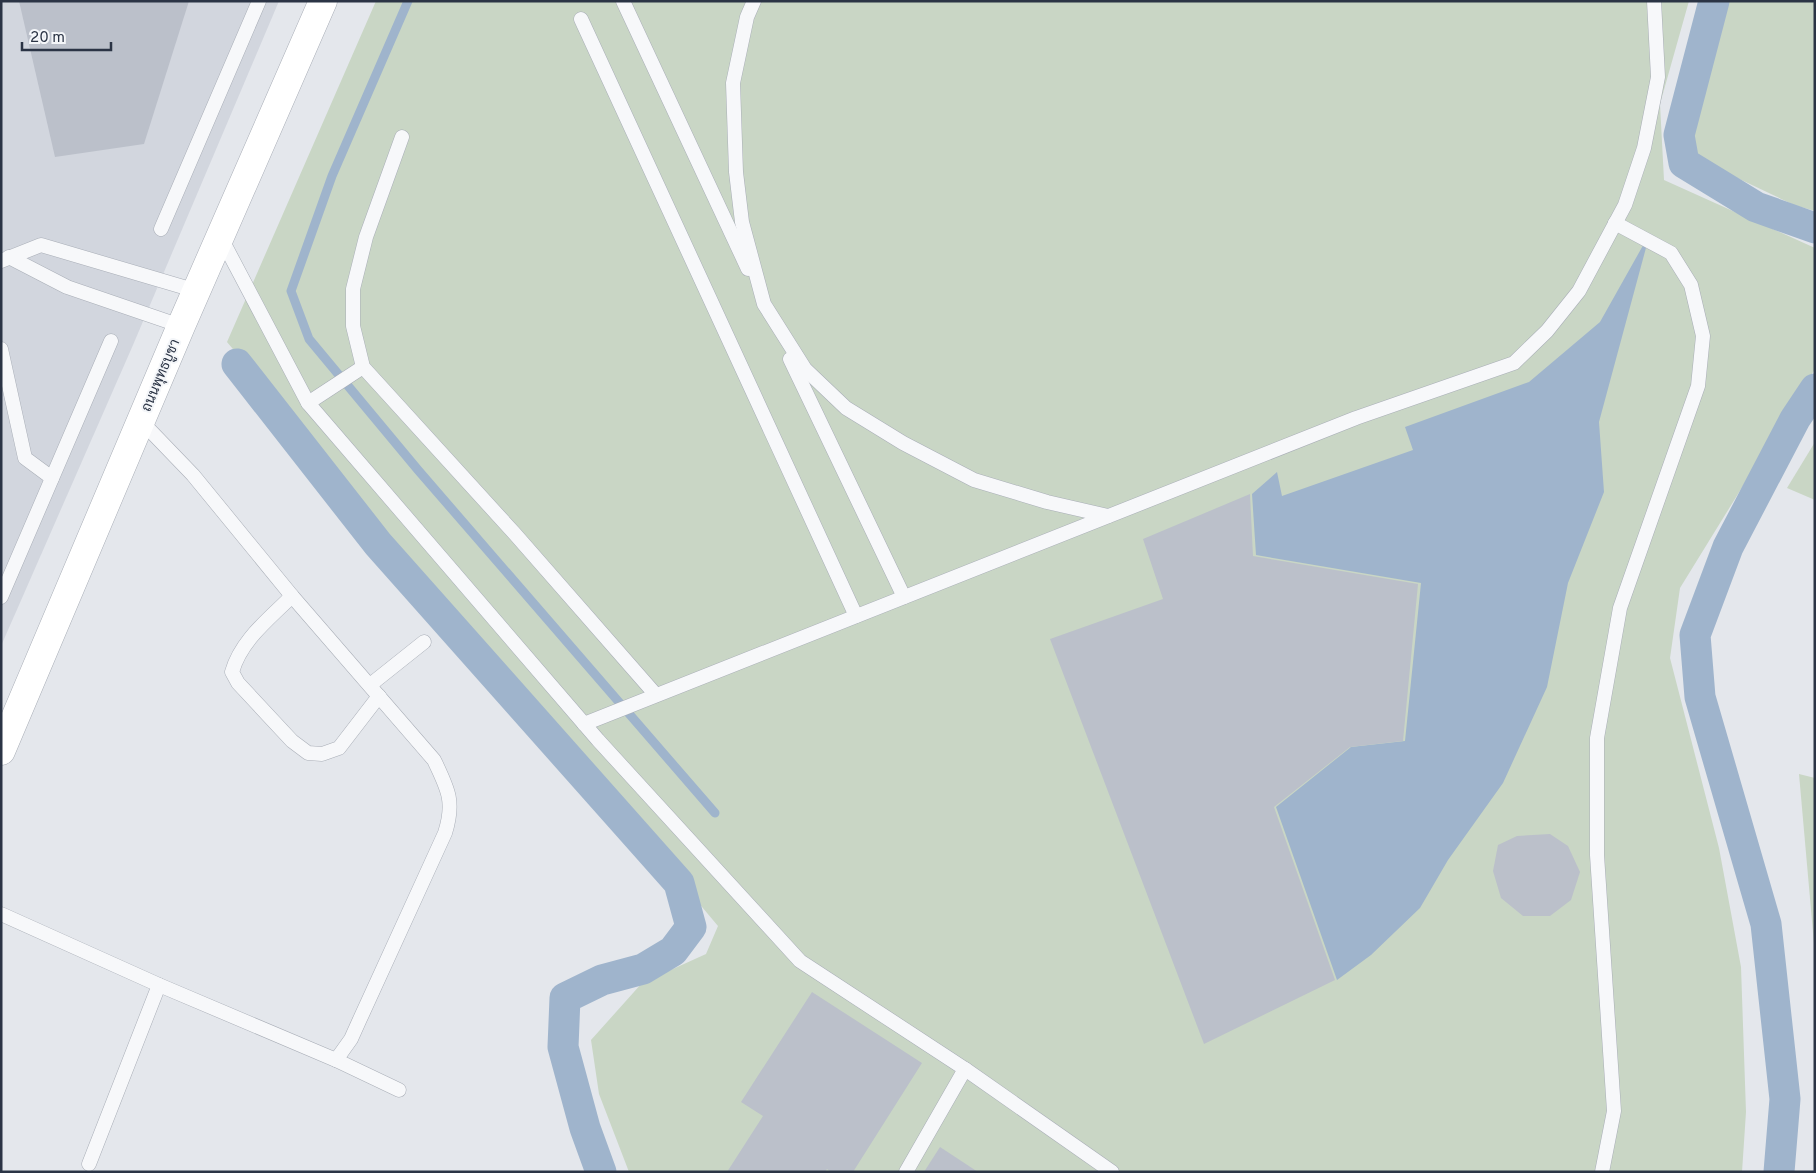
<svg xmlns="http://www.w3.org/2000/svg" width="1816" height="1173" viewBox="0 0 1816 1173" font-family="Overpass,Sarabun,sans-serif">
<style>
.built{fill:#d2d6de}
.green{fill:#c9d6c5}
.water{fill:#9fb4cc}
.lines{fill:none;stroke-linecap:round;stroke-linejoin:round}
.stream{stroke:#9fb4cc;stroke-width:9}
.canal{stroke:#9fb4cc;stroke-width:31}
.building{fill:#bbc0ca}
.lane-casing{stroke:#a9aeb7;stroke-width:15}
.secondary-casing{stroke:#a9aeb7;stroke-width:29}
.lane{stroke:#f7f8fa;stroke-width:14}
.secondary{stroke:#fff;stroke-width:28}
.labels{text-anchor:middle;stroke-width:4;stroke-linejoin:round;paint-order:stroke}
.street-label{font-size:14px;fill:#2b3445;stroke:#f4f6f9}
</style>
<rect width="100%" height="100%" fill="#e4e7ec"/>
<path class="built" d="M 1,1 L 279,1 L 133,345 L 1,646 Z"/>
<g class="green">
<path d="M 376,1 L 1689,1 L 1660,104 L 1664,180 L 1815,248 L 1815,369 L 1680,588 L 1670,658 L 1719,848 L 1741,967 L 1746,1112 L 1742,1172 L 629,1172 L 599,1094 L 591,1040 L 642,983 L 706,954 L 718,926 L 227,342 Z"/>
<path d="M 1725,1 L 1815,1 L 1815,211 L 1794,205 L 1695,158 L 1690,142 L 1696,109 Z"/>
<path d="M 1815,442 L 1815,500 L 1787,488 Z"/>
<path d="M 1799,774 L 1815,778 L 1815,955 Z"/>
</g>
<path class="water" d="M 1650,233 L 1599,422 L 1604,492 L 1568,583 L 1547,687 L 1503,783 L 1448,860 L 1420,908 L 1371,955 L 1337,980 L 1276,807 L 1351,747 L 1405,741 L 1421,583 L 1256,555 L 1252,494 L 1277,472 L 1282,496 L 1413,450 L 1405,427 L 1529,382 L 1600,322 Z"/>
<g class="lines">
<path class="stream" d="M 408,1 L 332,176 L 291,291 L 309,339 L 418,470 L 715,813"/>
<g class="canal">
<path d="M 1714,1 L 1679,135 L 1684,163 L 1756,207 L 1815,228"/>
<path d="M 237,364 L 378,544 L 679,883 L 691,927 L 673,951 L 643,969 L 602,980 L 565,998 L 563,1047 L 585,1128 L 601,1172"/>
<path d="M 1779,1172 L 1785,1099 L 1766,924 L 1700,697 L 1695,635 L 1728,547 L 1795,419 L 1815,389"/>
</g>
</g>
<g class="building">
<path d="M 19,1 L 189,1 L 144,144 L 55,157 Z"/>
<path d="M 1250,494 L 1253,556 L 1418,584 L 1403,741 L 1350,747 L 1274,807 L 1335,980 L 1204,1044 L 1050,639 L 1163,599 L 1143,539 Z"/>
<path d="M 1550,834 L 1568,846 L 1580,872 L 1571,900 L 1550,916 L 1523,916 L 1501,898 L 1493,871 L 1498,845 L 1517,836 Z"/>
<path d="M 812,992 L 922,1063 L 853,1172 L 831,1172 L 827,1169 L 825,1172 L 727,1172 L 763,1116 L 741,1102 Z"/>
<path d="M 940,1147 L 978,1172 L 924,1172 Z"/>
</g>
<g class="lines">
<g class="lane-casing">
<g id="lane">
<path d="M 623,1 L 748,269"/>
<path d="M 754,1 L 747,17 L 733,83 L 736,172 L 742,222 L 764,304 L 805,369 L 846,408 L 903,443 L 974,480 L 1047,502 L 1108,516"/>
<path d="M 581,19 L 856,616"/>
<path d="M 402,137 L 366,237 L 353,289 L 353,326 L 363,367 L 515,534 L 656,695"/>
<path d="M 161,229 L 259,1"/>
<path d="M 220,236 L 308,403 L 598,740 L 800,961 L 965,1069 L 1112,1172"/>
<path d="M 9,257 L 67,287 L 181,326"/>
<path d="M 1,261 L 41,245 L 197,291"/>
<path d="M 1,349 L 25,458 L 52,478"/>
<path d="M 790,359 L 904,597"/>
<path d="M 308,403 L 363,367"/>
<path d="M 292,596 C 269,619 241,640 232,672 L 238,683 L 292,741 L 308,753 L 322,754 L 339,748 L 379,696"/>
<path d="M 1,597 L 111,341"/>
<path d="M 370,685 L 424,642"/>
<path d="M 584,724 L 1356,418 L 1514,363 L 1547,331 L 1579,291 L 1625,205 L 1644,148 L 1658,77 L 1654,1"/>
<path d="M 1,914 L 159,985 L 336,1060 L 351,1039 L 360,1019 L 445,833 C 455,802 448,789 434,760 L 292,596 L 193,475 L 141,421"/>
<path d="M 336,1060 L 399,1090"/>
<path d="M 89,1164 L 159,985"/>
<path d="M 906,1172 L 965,1069"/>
<path d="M 1602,1172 L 1614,1111 L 1597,855 L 1597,738 L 1620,608 L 1698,386 L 1703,336 L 1691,285 L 1671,253 L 1615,223"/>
</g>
</g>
<g class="secondary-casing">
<path id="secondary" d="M 1,751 L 181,326 L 323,1"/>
</g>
<use href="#lane" class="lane"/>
<use href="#secondary" class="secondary"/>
</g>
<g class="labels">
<g class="street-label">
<text transform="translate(160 375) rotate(-67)" y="5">ถนนพุทธบูชา</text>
</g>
</g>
<rect width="1816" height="1173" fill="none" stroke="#2b3445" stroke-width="5"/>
<path d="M22 42v8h89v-8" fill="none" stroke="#2b3445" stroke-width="2.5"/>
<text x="30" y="42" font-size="15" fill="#2b3445" stroke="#f4f6f9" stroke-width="4" paint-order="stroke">20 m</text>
</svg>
